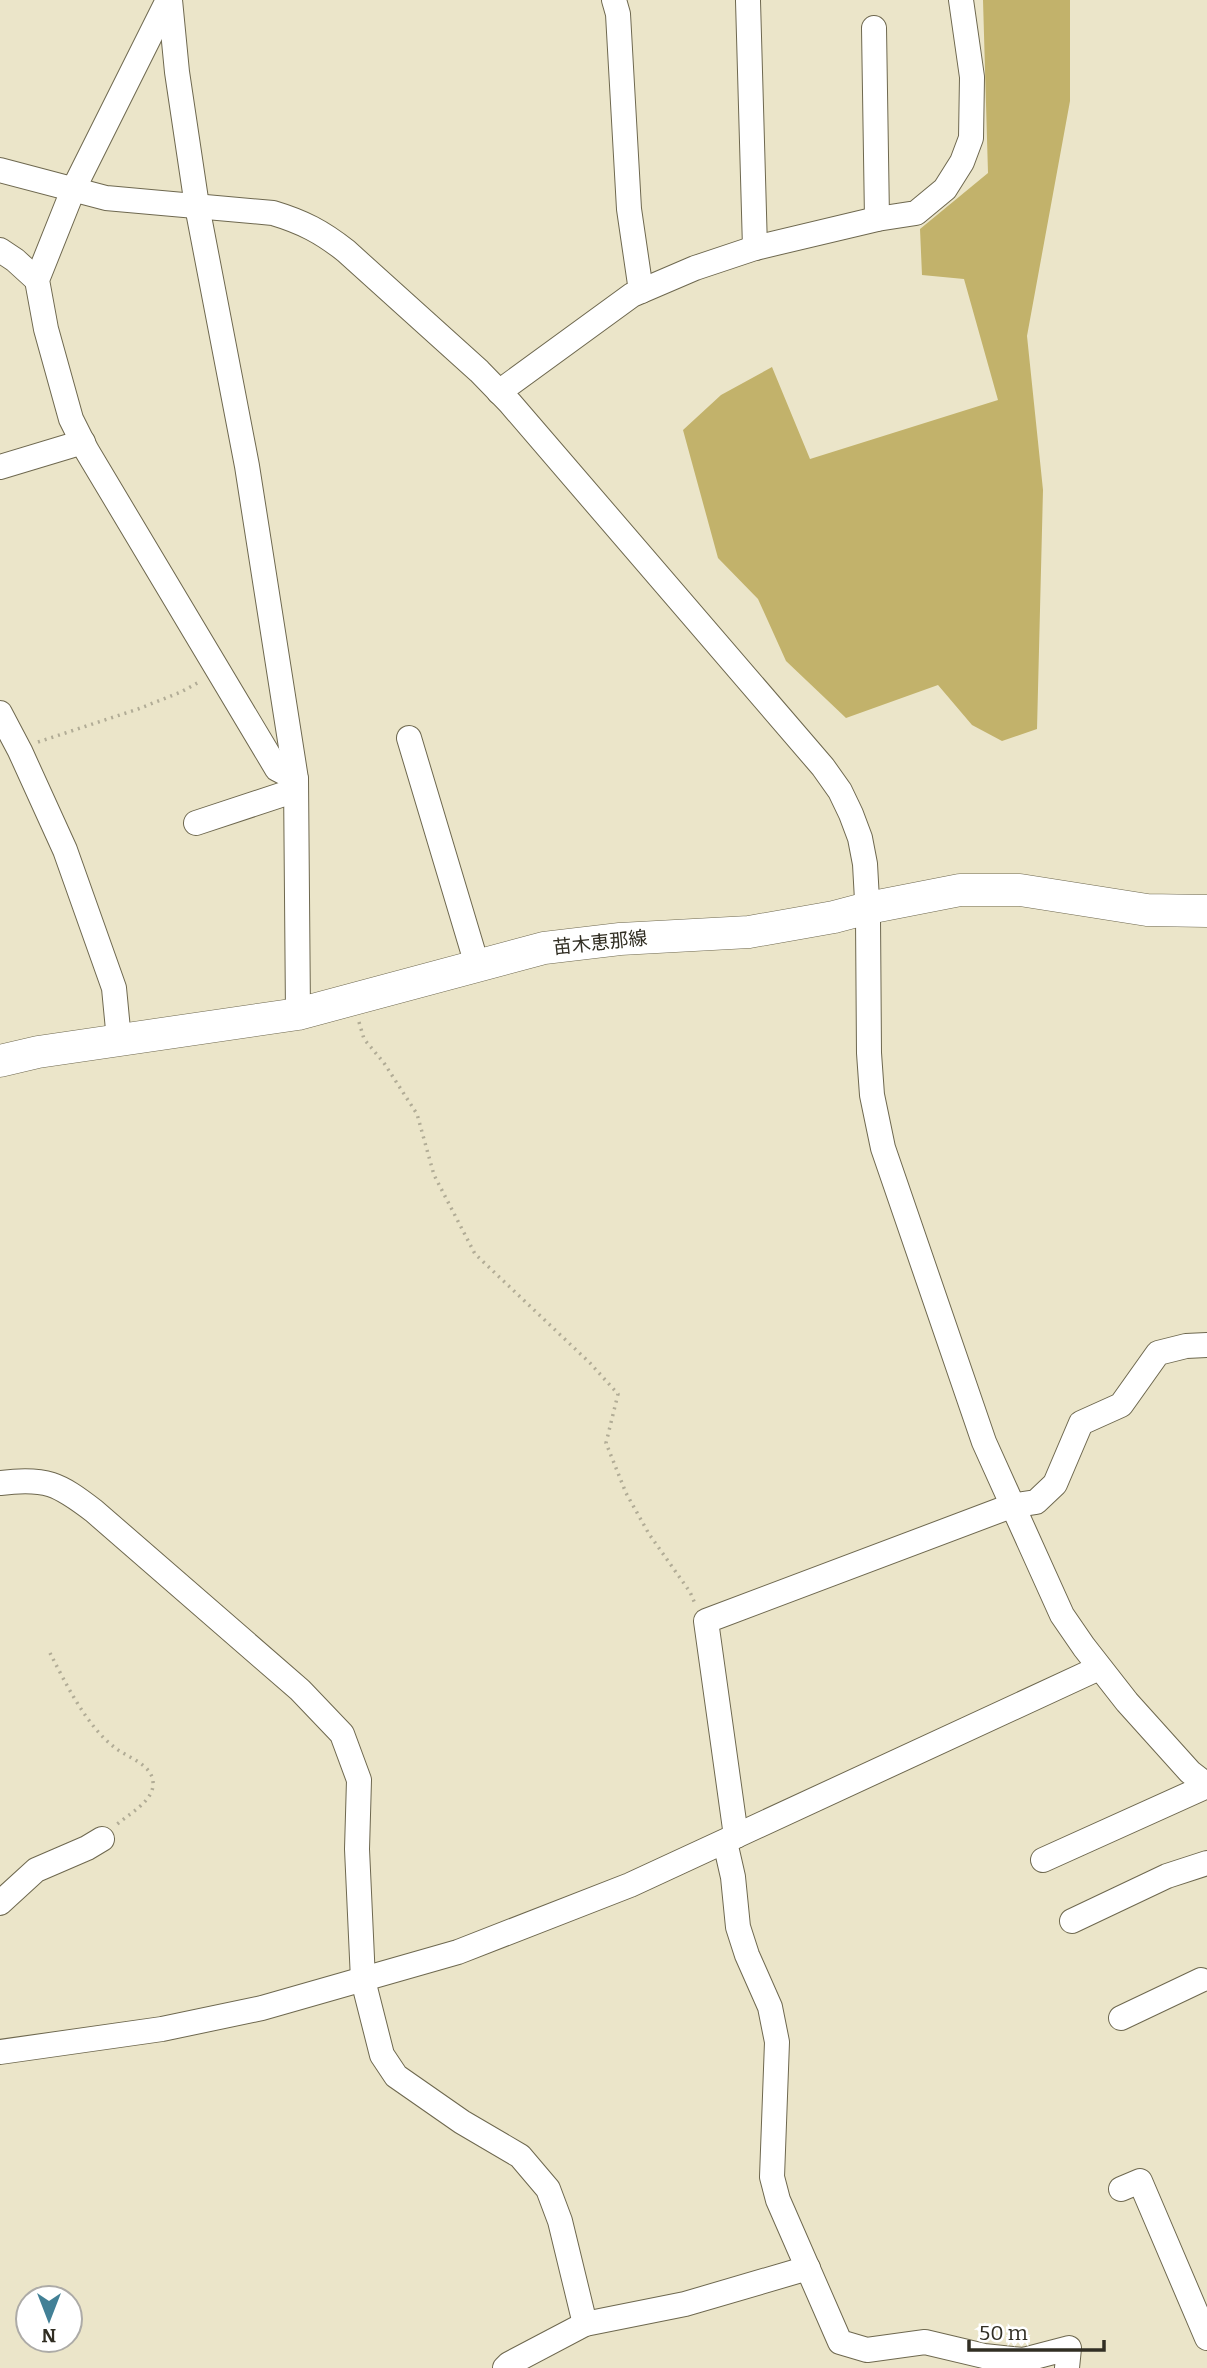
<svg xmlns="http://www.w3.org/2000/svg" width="1207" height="2368" viewBox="0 0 1207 2368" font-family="Bitter,'Noto Sans JP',serif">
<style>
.forest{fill:#c2b26b}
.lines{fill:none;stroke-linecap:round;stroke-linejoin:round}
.minor-casing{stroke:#6e684f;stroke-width:26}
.major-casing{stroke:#6e684f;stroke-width:33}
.path{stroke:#b1ac96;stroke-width:3.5;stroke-dasharray:2 5;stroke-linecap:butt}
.minor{stroke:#fff;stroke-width:24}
.major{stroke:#fff;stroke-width:32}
.labels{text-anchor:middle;stroke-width:7;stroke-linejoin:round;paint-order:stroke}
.street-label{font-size:19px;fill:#312e23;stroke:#fff}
</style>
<rect width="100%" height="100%" fill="#ebe5c9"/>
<path class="forest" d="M 983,0 L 1070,0 L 1070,101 L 1027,336 L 1043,490 L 1037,729 L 1002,741 L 972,725 L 938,685 L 846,718 L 786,661 L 758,599 L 718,558 L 683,430 L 721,395 L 772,367 L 810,459 L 998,400 L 964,279 L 922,275 L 920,229 L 988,173 Z"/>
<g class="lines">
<g class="minor-casing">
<g id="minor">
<path d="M 168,0 L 73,190 L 37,280 L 46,329 L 71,419 L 87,451 L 277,769 L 296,779"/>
<path d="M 170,0 L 177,72 L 197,206 L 247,466 L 296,779 L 298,1014"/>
<path d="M 614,0 L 618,14 L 629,209 L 641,291"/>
<path d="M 748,1 L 755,248"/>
<path d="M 874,28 L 877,219"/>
<path d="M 0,170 L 106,198 L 273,213 C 303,222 322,232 346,251 L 479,371 L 510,403 L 823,767 L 840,791 L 851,814 L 860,838 L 865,864 L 868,918 L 869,1053 L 872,1095 L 883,1148 L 984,1442 L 1062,1615 L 1084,1647 L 1127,1702 L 1190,1772 L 1207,1785"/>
<path d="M 0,250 L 15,260 L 37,280"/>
<path d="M 499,392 L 632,295 L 695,268 L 755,248 L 877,219 L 916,213 L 945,189 L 962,162 L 971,138 L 972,77 L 961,0"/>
<path d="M 0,467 L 83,442"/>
<path d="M 0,713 L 20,751 L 65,850 L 114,988 L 119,1040"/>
<path d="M 409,738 L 477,965"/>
<path d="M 196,823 L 296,790"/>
<path d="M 0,1483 C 46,1477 59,1484 94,1511 L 300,1690 L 342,1734 L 359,1780 L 357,1849 L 363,1980 L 382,2055 L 396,2076 L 462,2122 L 520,2156 L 548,2189 L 560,2221 L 585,2324"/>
<path d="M 736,1836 L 706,1621 L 1011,1506 L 1036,1502 L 1055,1484 L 1081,1423 L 1121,1405 L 1158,1353 L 1186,1346 L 1207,1345"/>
<path d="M 725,1842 L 733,1877 L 738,1927 L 747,1955 L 770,2007 L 777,2042 L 772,2177 L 778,2200 L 840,2342 L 867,2350 L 925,2342 L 984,2356 L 1023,2360 L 1069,2348 L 1067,2368"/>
<path d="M 1043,1860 L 1207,1786"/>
<path d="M 0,1903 L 36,1870 L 87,1848 L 102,1839"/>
<path d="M 1072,1921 L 1167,1876 L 1207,1863"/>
<path d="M 1121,2018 L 1201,1980"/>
<path d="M 0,2052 L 162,2029 L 262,2008 L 458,1952 L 630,1885 L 1099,1668"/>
<path d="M 1121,2189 L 1140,2181 L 1207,2338"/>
<path d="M 505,2368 L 509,2364 L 585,2324 L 685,2304 L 808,2268"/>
</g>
</g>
<g class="major-casing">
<path id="major" d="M 0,1061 L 38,1052 L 298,1014 L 544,948 L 620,939 L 749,932 L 834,917 L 868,908 L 960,890 L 1020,890 L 1147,910 L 1207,911"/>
</g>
<g class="path">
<path d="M 38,742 L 138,709 L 181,692 L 201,681"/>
<path d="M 359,1022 L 364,1039 L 384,1063 L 417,1114 L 434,1175 L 475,1254 L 590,1363 L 618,1394 L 606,1443 L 626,1493 L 649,1534 L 690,1592 L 696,1606"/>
<path d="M 50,1653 C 66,1684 86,1725 114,1747 C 126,1757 152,1764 153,1782 C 155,1801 127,1815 115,1826"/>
</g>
<use href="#minor" class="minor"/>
<use href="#major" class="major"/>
</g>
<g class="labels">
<g class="street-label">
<text transform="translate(600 942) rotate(-6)" y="7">苗木恵那線</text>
</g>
</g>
<g transform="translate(49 2319) rotate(180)"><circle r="33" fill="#ffffff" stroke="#adaba7" stroke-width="2"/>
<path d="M0-5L12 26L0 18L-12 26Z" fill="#428096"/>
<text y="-10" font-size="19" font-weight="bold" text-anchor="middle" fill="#312e23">N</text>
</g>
<path d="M969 2340v10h135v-10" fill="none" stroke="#312e23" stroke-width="3.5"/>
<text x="979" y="2340" font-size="21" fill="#312e23" stroke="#ffffff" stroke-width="5" paint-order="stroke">50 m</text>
</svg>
